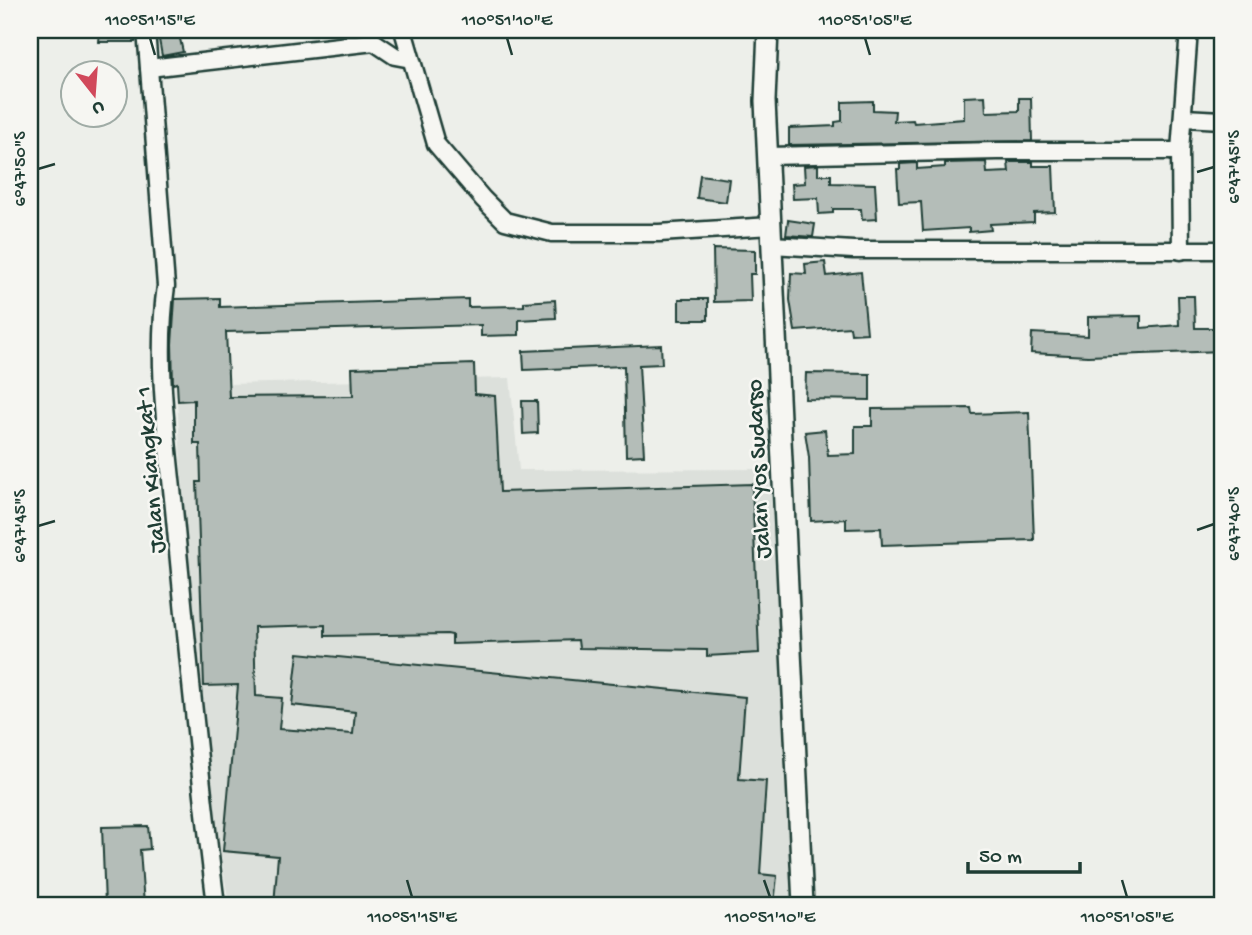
<svg xmlns="http://www.w3.org/2000/svg" width="1252" height="935" viewBox="0 0 1252 935" font-family="'Gochi Hand',sans-serif">
<style>
.built{fill:#dce0db}
.building{fill:#b4bdb8;stroke:#1f3d34;stroke-width:2}
.lines{fill:none;stroke-linecap:round;stroke-linejoin:round}
.minor-casing{stroke:#1f3d34;stroke-width:21}
.tertiary-casing{stroke:#1f3d34;stroke-width:24}
.minor{stroke:#f6f6f2;stroke-width:16}
.tertiary{stroke:#f6f6f2;stroke-width:19}
.ticks{fill:none;stroke:#1f3d34;stroke-width:2.5}
.labels{text-anchor:middle;stroke-width:5;stroke-linejoin:round;paint-order:stroke}
.street-label{font-size:24px;fill:#1f3d34;stroke:#f6f6f2}
.neatline{fill:none;stroke:#1f3d34;stroke-width:2.5}
.ticks-label{font-size:18px;text-anchor:middle;fill:#1f3d34}
</style>
<rect width="100%" height="100%" fill="#edefea"/>
<filter id="ink" filterUnits="userSpaceOnUse"><feTurbulence type="fractalNoise" baseFrequency=".0143" numOctaves="2"/><feDisplacementMap in="SourceGraphic" scale="14" xChannelSelector="R" yChannelSelector="G"/><feConvolveMatrix kernelMatrix="1 2 1 2 8 2 1 2 1" color-interpolation-filters="sRGB"/></filter>
<g filter="url(#ink)">
<path class="built" d="M 510,378 L 519,470 L 768,469 L 784,627 L 795,905 L 229,905 L 197,709 L 176,385 Z"/>
<g class="building">
<path d="M 100,30 L 136,30 L 135,42 L 99,42 Z"/>
<path d="M 178,30 L 183,52 L 162,56 L 158,34 Z"/>
<path d="M 985,96 L 986,112 L 1019,111 L 1019,98 L 1031,98 L 1032,141 L 789,145 L 789,128 L 835,126 L 835,122 L 842,121 L 842,102 L 873,101 L 873,110 L 895,111 L 894,121 L 913,120 L 914,123 L 964,119 L 964,97 Z"/>
<path d="M 986,162 L 987,173 L 1009,172 L 1008,162 L 1033,162 L 1033,166 L 1053,166 L 1055,212 L 1034,213 L 1034,222 L 990,224 L 991,230 L 969,232 L 969,228 L 923,231 L 921,202 L 899,203 L 897,169 L 900,169 L 900,164 L 917,163 L 917,169 L 945,167 L 945,163 Z"/>
<path d="M 818,165 L 818,175 L 831,175 L 831,183 L 875,184 L 877,219 L 862,220 L 861,209 L 833,209 L 833,213 L 819,214 L 818,198 L 793,199 L 792,184 L 805,183 L 804,166 Z"/>
<path d="M 700,175 L 729,179 L 726,202 L 697,198 Z"/>
<path d="M 788,220 L 815,224 L 813,237 L 786,235 Z"/>
<path d="M 713,249 L 755,250 L 755,274 L 750,274 L 751,301 L 714,302 Z"/>
<path d="M 825,262 L 827,276 L 861,272 L 867,333 L 851,334 L 850,327 L 795,331 L 790,300 L 791,273 L 806,274 L 805,264 Z"/>
<path d="M 1178,296 L 1194,296 L 1195,328 L 1222,328 L 1222,351 L 1088,356 L 1031,353 L 1032,333 L 1088,336 L 1088,317 L 1141,316 L 1141,328 L 1179,325 Z"/>
<path d="M 220,298 L 220,307 L 468,299 L 468,307 L 524,306 L 524,302 L 555,300 L 556,318 L 519,320 L 519,335 L 481,336 L 481,325 L 226,332 L 229,397 L 353,396 L 352,368 L 474,364 L 475,394 L 495,396 L 500,492 L 752,484 L 759,653 L 707,656 L 707,650 L 579,648 L 578,640 L 452,644 L 452,635 L 447,634 L 325,636 L 325,625 L 254,627 L 256,696 L 282,698 L 279,729 L 353,734 L 355,712 L 292,705 L 298,653 L 745,697 L 739,779 L 766,781 L 760,874 L 777,876 L 774,905 L 274,905 L 278,856 L 223,851 L 238,685 L 204,686 L 197,482 L 201,482 L 200,444 L 194,444 L 194,400 L 178,401 L 177,383 L 173,384 L 172,344 L 175,299 Z"/>
<rect x="679" y="299" width="29" height="21"/>
<path d="M 661,345 L 662,364 L 639,365 L 644,455 L 626,456 L 624,366 L 524,370 L 523,351 Z"/>
<path d="M 806,373 L 870,374 L 870,400 L 805,399 Z"/>
<path d="M 522,401 L 537,401 L 538,433 L 523,434 Z"/>
<path d="M 971,408 L 972,414 L 1029,412 L 1034,540 L 882,545 L 881,528 L 846,529 L 846,519 L 811,521 L 809,457 L 805,432 L 825,430 L 828,455 L 855,454 L 855,426 L 872,426 L 872,409 Z"/>
<path d="M 148,826 L 150,849 L 140,850 L 144,905 L 105,905 L 102,827 Z"/>
</g>
<g class="lines">
<g class="minor-casing">
<g id="minor">
<path d="M 146,30 L 166,286 C 155,362 168,443 175,519 C 187,648 200,777 216,905"/>
<path d="M 403,30 L 436,144 L 483,199 L 505,221 L 552,233 L 659,233 L 771,226"/>
<path d="M 149,68 L 374,42 L 395,56 L 411,59"/>
<path d="M 1184,118 L 1222,120"/>
<path d="M 768,156 L 997,151 L 1180,151"/>
<path d="M 772,245 L 853,250 L 1222,250"/>
<path d="M 1181,251 L 1180,151 L 1189,30"/>
</g>
</g>
<g class="tertiary-casing">
<path id="tertiary" d="M 768,30 L 765,101 L 803,905"/>
</g>
<use href="#minor" class="minor"/>
<use href="#tertiary" class="tertiary"/>
</g>
</g>
<path class="ticks" d="M 150,38 L 155,55M 507,38 L 512,55M 865,38 L 870,55M 38,169 L 55,164M 1197,172 L 1214,167M 38,526 L 55,521M 1197,530 L 1214,524M 407,880 L 412,897M 764,880 L 770,897M 1122,880 L 1127,897"/>
<g class="labels">
<g class="street-label">
<text transform="translate(757 469) rotate(-93)" y="8">Jalan Yos Sudarso</text>
<text transform="translate(149 470) rotate(-95)" y="8">Jalan Kiangkat 1</text>
</g>
</g>
<rect width="1252" height="935" fill="none" stroke="#f6f6f2" stroke-width="77"/>
<g transform="translate(94 94) rotate(163)"><circle r="33" fill="#f6f6f2" stroke="#a0aca6" stroke-width="2"/>
<path d="M0-5L12 26L0 18L-12 26Z" fill="#d1495b"/>
<text y="-10" font-size="19" font-weight="bold" text-anchor="middle" fill="#1f3d34">U</text>
</g>
<path d="M968 862v10h112v-10" fill="none" stroke="#1f3d34" stroke-width="3.5"/>
<text x="979" y="862" font-size="21" fill="#1f3d34" stroke="#f6f6f2" stroke-width="5" paint-order="stroke">50 m</text>
<rect x="38" y="38" width="1176" height="859" class="neatline"/>
<g class="ticks-label">
<text x="150" y="25">110°51'15"E</text>
<text x="507" y="25">110°51'10"E</text>
<text x="865" y="25">110°51'05"E</text>
<text transform="translate(1233 167) rotate(-90)" y="6">6°47'45"S</text>
<text transform="translate(19 169) rotate(-90)" y="6">6°47'50"S</text>
<text transform="translate(1233 524) rotate(-90)" y="6">6°47'40"S</text>
<text transform="translate(19 526) rotate(-90)" y="6">6°47'45"S</text>
<text x="412" y="922">110°51'15"E</text>
<text x="770" y="922">110°51'10"E</text>
<text x="1127" y="922">110°51'05"E</text>
</g>
</svg>
